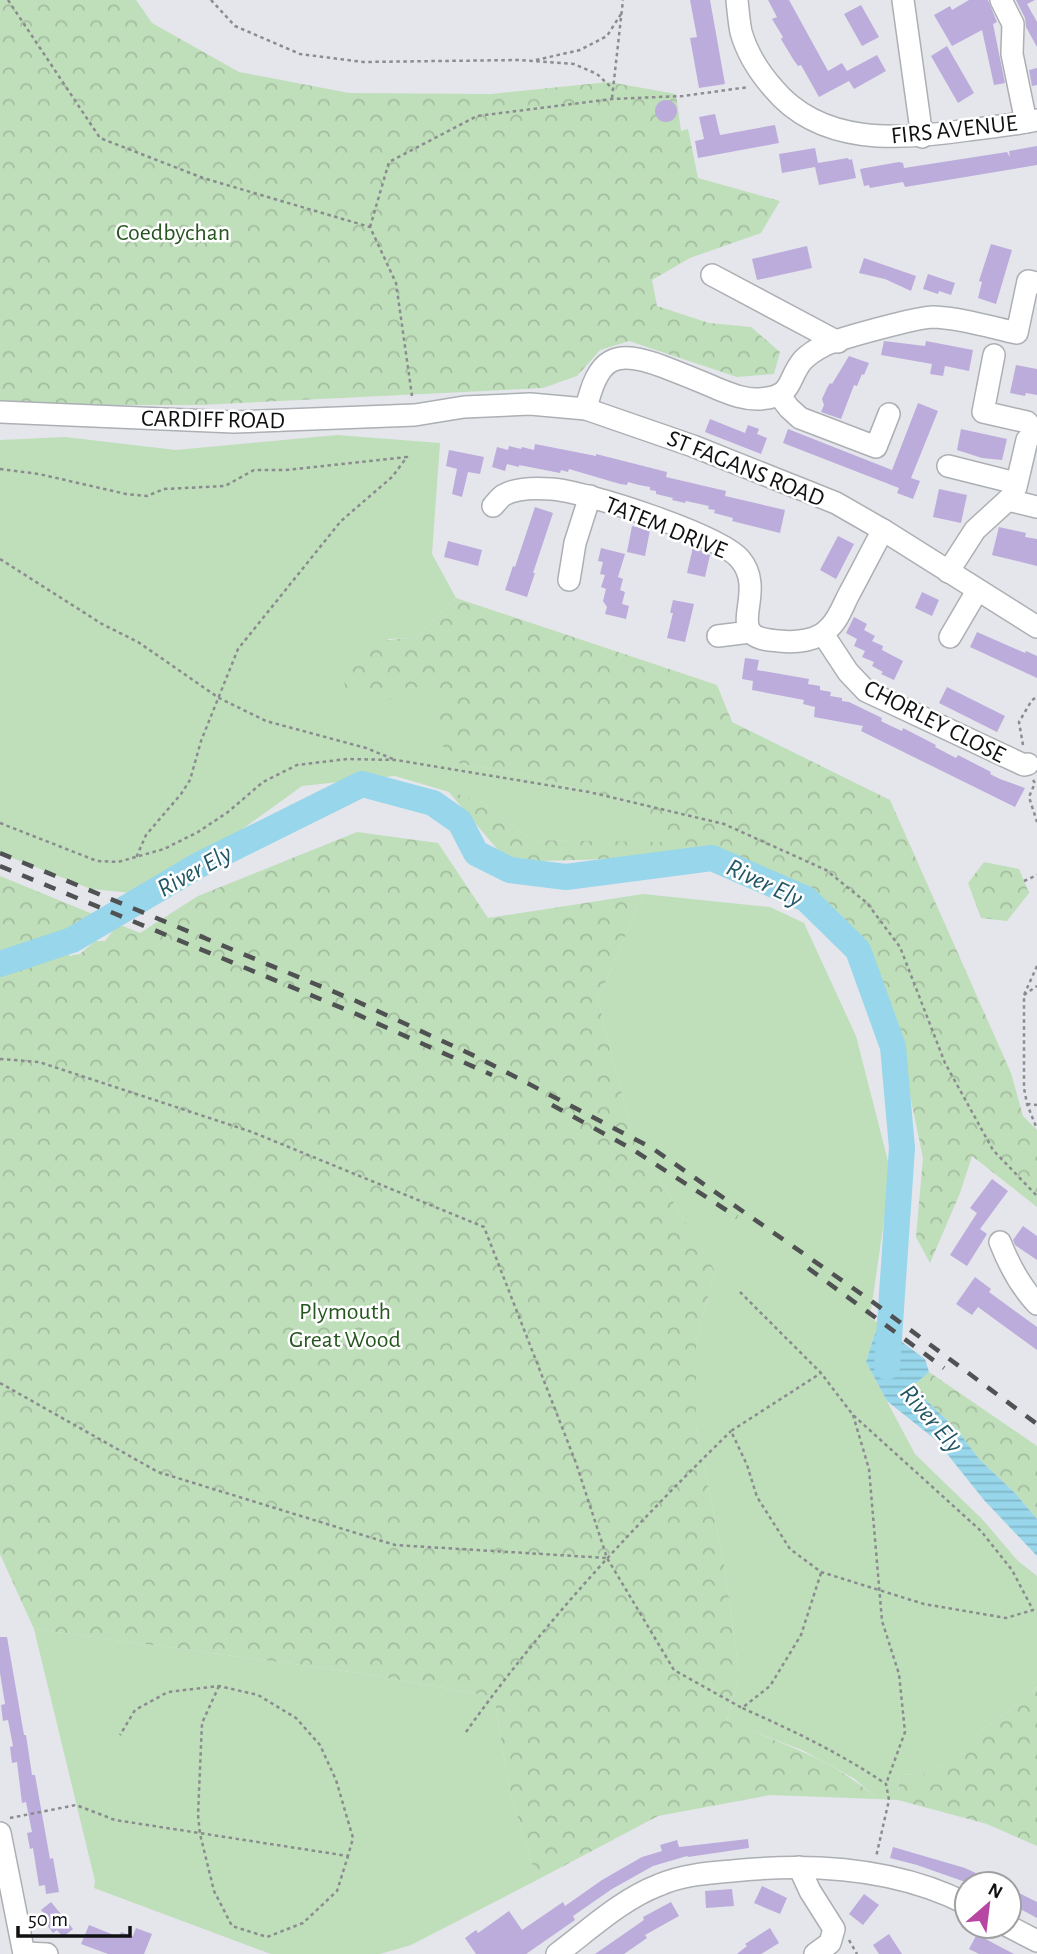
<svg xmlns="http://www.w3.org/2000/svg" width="1037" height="1954" viewBox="0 0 1037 1954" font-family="'Alegreya Sans',sans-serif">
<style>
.grass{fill:#bfdeba}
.forest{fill:url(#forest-crowns)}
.water{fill:url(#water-rules)}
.pier{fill:#e4e6eb}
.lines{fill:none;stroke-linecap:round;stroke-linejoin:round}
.river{stroke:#97d6eb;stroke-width:26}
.building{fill:#bcacdc}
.minor-casing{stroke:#acafb3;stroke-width:24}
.path{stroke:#8a8c8f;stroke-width:2.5;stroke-dasharray:3.5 3.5;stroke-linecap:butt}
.minor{stroke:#fff;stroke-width:21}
.rail{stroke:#505153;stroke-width:4.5;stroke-dasharray:12 12;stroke-linecap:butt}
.labels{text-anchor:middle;stroke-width:5;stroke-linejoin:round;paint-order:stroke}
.street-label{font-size:24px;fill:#101112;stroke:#fff}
.park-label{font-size:24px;fill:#26561f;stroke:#fff}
.water-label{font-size:26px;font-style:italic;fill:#235766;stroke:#fff}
</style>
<defs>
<pattern id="forest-crowns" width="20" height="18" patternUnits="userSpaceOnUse" patternTransform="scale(1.75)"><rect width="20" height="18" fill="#bfdeba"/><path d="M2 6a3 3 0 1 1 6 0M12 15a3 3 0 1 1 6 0" fill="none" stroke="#a3bd9f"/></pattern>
<pattern id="water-rules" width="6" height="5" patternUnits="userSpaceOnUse" patternTransform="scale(1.75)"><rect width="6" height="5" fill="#97d6eb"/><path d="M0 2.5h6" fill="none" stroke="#81b7c8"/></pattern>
</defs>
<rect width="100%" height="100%" fill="#e4e6eb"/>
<g class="grass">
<path d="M 337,435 L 440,443 L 432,554 L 456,598 L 416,638 L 388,639 L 401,688 L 434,686 L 456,763 C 522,773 583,788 646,809 L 664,843 L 531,840 L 483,802 L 395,776 L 302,786 L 226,841 L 213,853 L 132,893 L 91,889 L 0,853 L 0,440 L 65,437 L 176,450 Z"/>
<path d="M 643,894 L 770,907 L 804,923 L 856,1036 L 891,1173 L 870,1317 L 880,1325 L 874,1336 L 866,1362 L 915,1454 L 982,1519 L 1018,1561 L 1037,1576 L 1037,1687 L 1024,1700 L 967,1741 L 944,1766 L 921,1775 L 899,1774 L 898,1800 L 877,1799 L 855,1779 L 802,1750 L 727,1722 L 739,1674 L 725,1569 L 696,1428 L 696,1342 L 715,1271 L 632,1133 L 598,1000 Z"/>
<path d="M 34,1629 L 366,1674 L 494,1697 L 510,1792 L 537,1880 L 411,1945 L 380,1954 L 271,1954 L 94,1888 L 95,1881 Z"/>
</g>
<g class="forest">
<path d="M 0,0 L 136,0 L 152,23 L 239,72 L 349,93 L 491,94 L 609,82 L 676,94 L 681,131 L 688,129 L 698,178 L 780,201 L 761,233 L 690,258 L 652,280 L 657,306 L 709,323 L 751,327 L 780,352 L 774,374 L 737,377 L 629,341 L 600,350 L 577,376 L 543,388 L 200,405 L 0,405 Z"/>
<path d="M 456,598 L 717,685 L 732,722 L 890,800 L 1011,1073 L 1023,1116 L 1037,1130 L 1037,1207 L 972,1156 L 960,1193 L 930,1263 L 916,1237 L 923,1158 L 910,1095 L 892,1028 L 865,973 L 844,918 L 812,888 L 763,876 L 733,858 L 683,857 L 540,861 L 503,856 L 448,791 L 483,802 L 531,840 L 663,842 L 646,809 C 583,788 522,773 456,763 L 442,745 L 434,687 L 402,688 L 389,700 L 366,699 L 346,690 L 342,673 C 367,643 378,639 416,638 Z"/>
<path d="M 357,832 L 438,843 L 488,918 L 643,894 L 598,1000 L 632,1133 L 715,1271 L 696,1342 L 696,1428 L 725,1569 L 739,1674 L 727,1721 C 783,1745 831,1757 877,1799 L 770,1795 L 658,1816 L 537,1880 L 510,1792 L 494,1697 L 366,1674 L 34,1629 L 0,1554 L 0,876 L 95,915 L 73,943 L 63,949 L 70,956 L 80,954 L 95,941 L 105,941 L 118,924 L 140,933 L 198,896 Z"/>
<path d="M 984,862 L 1019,869 L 1029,893 L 1007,921 L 981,918 L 968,883 Z"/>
<path d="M 929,1372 L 1037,1446 L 1037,1519 L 1015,1493 L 980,1460 L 957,1430 L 923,1397 L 915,1384 Z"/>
<path d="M 1037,1687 L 1037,1846 L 987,1824 L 898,1800 L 899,1774 L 921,1775 L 944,1766 L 967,1741 L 1024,1700 Z"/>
</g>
<path class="water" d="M 880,1325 L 925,1359 L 929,1372 L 915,1384 L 923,1397 L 957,1430 L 980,1460 L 1015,1493 L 1037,1519 L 1037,1556 L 984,1500 L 936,1440 L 887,1401 L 866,1362 L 874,1336 Z"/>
<path class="pier" d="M 879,1322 L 925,1354 L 925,1359 L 877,1323 Z"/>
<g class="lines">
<path class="river" d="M 0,964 L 72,940 L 199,865 L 362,784 L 433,803 L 460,822 L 476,853 L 510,870 L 566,877 L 712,858 L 806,899 L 858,950 L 893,1047 L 902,1148 L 887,1367"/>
</g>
<g class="building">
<path d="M 690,0 L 710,0 L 725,84 L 699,88 L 690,38 L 697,37 Z"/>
<path d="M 768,0 L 789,0 L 828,71 L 842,63 L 847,71 L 877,55 L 886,71 L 854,89 L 849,81 L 819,97 L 801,65 L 798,66 L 793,59 L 781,39 L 783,37 L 772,19 L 777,17 Z"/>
<path d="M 969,0 L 988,0 L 997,22 L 993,24 L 1005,83 L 994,85 L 982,30 L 952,46 L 934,15 L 950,6 L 952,10 Z"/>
<path d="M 1016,0 L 1035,0 L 1027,4 L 1037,22 L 1037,47 L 1026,27 L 1025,18 Z"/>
<path d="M 861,5 L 879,37 L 862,46 L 844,14 Z"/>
<path d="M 947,46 L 974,93 L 958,103 L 931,56 Z"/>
<path d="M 1037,68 L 1037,85 L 1032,86 L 1029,70 Z"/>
<circle cx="666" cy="111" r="11"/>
<path d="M 715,114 L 720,135 L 775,125 L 779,143 L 698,158 L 695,141 L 704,139 L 699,117 Z"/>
<path d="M 1037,146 L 1037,165 L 905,187 L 903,182 L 870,188 L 869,185 L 864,186 L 860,169 L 899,162 L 903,163 L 904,168 L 1007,152 L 1010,157 L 1009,151 Z"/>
<path d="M 815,148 L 818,163 L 848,158 L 849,160 L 852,159 L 856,178 L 819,185 L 815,167 L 782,173 L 779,154 Z"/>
<path d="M 991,244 L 1012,250 L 996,304 L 978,298 L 982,282 L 979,281 Z"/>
<path d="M 807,246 L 812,268 L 757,280 L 752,259 Z"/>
<path d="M 864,258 L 916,276 L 911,291 L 885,279 L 859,273 Z"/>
<path d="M 928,274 L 955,283 L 951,295 L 939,291 L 938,294 L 923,289 Z"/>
<path d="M 884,341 L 925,346 L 926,341 L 973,350 L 969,371 L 945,366 L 943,376 L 930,374 L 932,364 L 881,355 Z"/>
<path d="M 849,356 L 869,363 L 864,375 L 862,374 L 857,386 L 854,385 L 841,419 L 821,412 L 824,405 L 822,399 L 827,388 L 830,383 L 832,384 Z"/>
<path d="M 1016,365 L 1037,369 L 1037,395 L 1026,393 L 1025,396 L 1010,393 Z"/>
<path d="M 918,403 L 938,411 L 911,478 L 920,481 L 913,499 L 897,493 L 899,488 L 783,443 L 788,429 L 892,470 Z"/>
<path d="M 710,419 L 745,433 L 748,425 L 759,429 L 757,434 L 767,438 L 761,454 L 705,432 Z"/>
<path d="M 961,429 L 1007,439 L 1002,460 L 982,458 L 957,450 Z"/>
<path d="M 535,444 L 596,456 L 596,454 L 667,472 L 666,477 L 726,491 L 725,496 L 785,510 L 780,533 L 732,521 L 733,518 L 714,513 L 715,510 L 708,509 L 709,506 L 686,501 L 685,503 L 672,500 L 673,498 L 656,494 L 656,491 L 650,490 L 650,487 L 639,485 L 628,482 L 627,485 L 620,484 L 569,469 L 568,472 L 561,470 L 560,473 L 519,465 L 519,467 L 507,464 L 505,471 L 492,467 L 497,447 L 508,450 L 509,446 L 521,449 L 522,447 L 534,450 Z"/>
<path d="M 449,450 L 484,457 L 480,474 L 468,472 L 462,497 L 452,494 L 457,469 L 446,466 Z"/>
<path d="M 939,489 L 967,495 L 961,523 L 933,517 Z"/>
<path d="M 535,507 L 553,513 L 533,573 L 535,573 L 527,597 L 505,590 L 513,566 L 515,567 Z"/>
<path d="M 632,526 L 650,530 L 645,556 L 627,552 Z"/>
<path d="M 999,527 L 1026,533 L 1025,537 L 1037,539 L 1037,566 L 992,555 Z"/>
<path d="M 838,536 L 854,544 L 836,579 L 820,570 Z"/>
<path d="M 448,541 L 482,550 L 478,566 L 444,557 Z"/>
<path d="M 693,547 L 710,555 L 705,577 L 687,573 Z"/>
<path d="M 601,548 L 625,554 L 618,577 L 623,579 L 620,590 L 625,592 L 622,604 L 629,606 L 626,619 L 605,614 L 607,607 L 603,601 L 606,589 L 601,587 L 605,575 L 600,574 L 603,562 L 598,561 Z"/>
<path d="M 922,592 L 939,600 L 932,616 L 915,608 Z"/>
<path d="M 673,600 L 694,604 L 685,642 L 667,638 L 673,613 L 670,613 Z"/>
<path d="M 854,617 L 867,624 L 864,630 L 875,636 L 872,641 L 883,646 L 882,650 L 903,661 L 894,680 L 881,674 L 883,672 L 872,666 L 874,662 L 862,657 L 865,651 L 854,646 L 857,639 L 846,633 Z"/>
<path d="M 977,632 L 1025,653 L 1026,651 L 1037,656 L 1037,678 L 970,647 Z"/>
<path d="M 745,658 L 759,660 L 757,670 L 809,679 L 808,684 L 820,686 L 820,690 L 831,692 L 830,696 L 842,698 L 842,701 L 849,702 L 882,718 L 881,721 L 891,726 L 902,731 L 903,728 L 936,745 L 935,747 L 956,758 L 958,755 L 991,772 L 990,774 L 1000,779 L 1025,788 L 1015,807 L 861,731 L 863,726 L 814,717 L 815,707 L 803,704 L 804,700 L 752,690 L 753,681 L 742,679 Z"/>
<path d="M 947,687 L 1005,716 L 997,732 L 939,703 Z"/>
<path d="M 992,1179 L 1008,1191 L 980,1229 L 987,1234 L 967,1266 L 950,1255 L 977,1213 L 970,1208 Z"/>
<path d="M 1023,1226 L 1037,1236 L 1037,1260 L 1015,1245 L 1013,1240 Z"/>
<path d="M 975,1277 L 991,1289 L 989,1292 L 1037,1327 L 1037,1350 L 978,1307 L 972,1315 L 956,1304 Z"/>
<path d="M 0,1637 L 7,1637 L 24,1735 L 26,1735 L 32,1775 L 35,1775 L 50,1859 L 53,1858 L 59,1892 L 46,1894 L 45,1885 L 39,1886 L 33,1848 L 30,1849 L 27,1833 L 32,1832 L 26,1802 L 22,1803 L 17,1762 L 12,1763 L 10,1747 L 13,1746 L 8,1720 L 3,1721 L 1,1705 L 5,1704 L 0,1673 Z"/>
<path d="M 748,1839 L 749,1848 L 688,1857 L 687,1856 L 653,1866 L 612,1889 L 573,1916 L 575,1920 L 526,1954 L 476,1954 L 465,1938 L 476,1930 L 478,1933 L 509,1911 L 522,1930 L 563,1902 L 565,1906 L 602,1880 L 642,1857 L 662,1851 L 660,1845 L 677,1840 L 679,1847 Z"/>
<path d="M 893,1847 L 965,1868 L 999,1884 L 971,1884 L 917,1865 L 890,1858 Z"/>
<path d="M 762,1886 L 787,1898 L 780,1914 L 754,1903 Z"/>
<path d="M 1009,1888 L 1037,1902 L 1037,1918 L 1009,1903 Z"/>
<path d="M 732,1889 L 734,1906 L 706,1908 L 705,1891 Z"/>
<path d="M 864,1894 L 879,1905 L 863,1925 L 849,1914 Z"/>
<path d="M 51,1902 L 73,1929 L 63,1937 L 57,1930 L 53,1933 L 43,1920 L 47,1917 L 41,1910 Z"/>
<path d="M 671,1902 L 679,1916 L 645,1935 L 647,1938 L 624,1954 L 595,1954 L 644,1920 L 643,1917 Z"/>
<path d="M 89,1925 L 119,1937 L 121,1932 L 133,1936 L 136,1928 L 152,1934 L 144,1954 L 108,1954 L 81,1944 Z"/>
<path d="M 770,1928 L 779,1943 L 761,1954 L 737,1954 L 747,1946 L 745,1944 Z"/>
<path d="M 889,1934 L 902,1954 L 879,1954 L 873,1945 Z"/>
<path d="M 977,1934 L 993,1943 L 1014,1954 L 979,1954 L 969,1949 Z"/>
</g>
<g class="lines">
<g class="minor-casing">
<g id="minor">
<path d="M 737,0 C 738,10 739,22 741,32 C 747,53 759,72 773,88 C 821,146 900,140 968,130 C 991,127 1014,125 1037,120"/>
<path d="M 903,0 L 922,137"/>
<path d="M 1001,0 L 1013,24 L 1012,54 L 1026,122"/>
<path d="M 712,275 L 838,342"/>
<path d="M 994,355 L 983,412 L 1027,422 L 1034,431"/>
<path d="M 779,395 L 789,408 L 800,418 L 876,447 L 889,414"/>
<path d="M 586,409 C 598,357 614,348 664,367 C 682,374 700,381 718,389 C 731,394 745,400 759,399 C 795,397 786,380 803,360 C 808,355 819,348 825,345 C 841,338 918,317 933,317 C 961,318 990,327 1017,333 L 1028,281 L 1037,283"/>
<path d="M 0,412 L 234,422 L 415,415 L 464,407 L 530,404 L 586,409 L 693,446 L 836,503 L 883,530 L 1037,627"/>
<path d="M 948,466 L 1016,483"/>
<path d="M 1008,500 L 1037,507"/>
<path d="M 493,506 C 496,503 500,497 504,495 C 516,488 537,488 551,489 C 585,491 720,535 740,559 C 762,585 740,616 750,631 C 756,640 770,640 779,641 C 795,643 818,641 829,628 C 838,620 843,606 848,596 C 860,574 871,552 883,530"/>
<path d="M 948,572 L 975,530 L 1010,498 L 1016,487 L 1027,440 L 1037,430"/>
<path d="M 569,580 L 575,543 L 590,496"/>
<path d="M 823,634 L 848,672 L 866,691 L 1024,765 L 1028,764"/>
<path d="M 718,636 L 750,632"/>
<path d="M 950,637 L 977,591"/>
<path d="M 1000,1242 C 1009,1265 1020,1286 1037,1304"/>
<path d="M 0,1833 L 24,1954"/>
<path d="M 799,1867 L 810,1891 L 834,1929 L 830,1943 L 815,1954"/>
<path d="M 1008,1926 L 1037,1941"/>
<path d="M 24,1953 L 47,1954"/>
<path d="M 557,1954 C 589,1930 622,1899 659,1885 C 682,1875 707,1873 732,1871 C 810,1863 896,1868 967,1904"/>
</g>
</g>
<g class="path">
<path d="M 8,0 L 100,138 L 203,178 L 370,227 L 396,283 L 412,396"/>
<path d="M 211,0 L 235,26 L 300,54 L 363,62 L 519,60 L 574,64 L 597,74 L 613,89"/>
<path d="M 536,60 L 580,50 L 607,36 L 621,14"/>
<path d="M 612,98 L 623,0"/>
<path d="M 370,227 L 389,162 L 477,116 L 612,99 L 683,96 L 749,87"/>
<path d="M 0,469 L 39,474 L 126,494 L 147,496 L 164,489 L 225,486 L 254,470 L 286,470 L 407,457 L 392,477 L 341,521 L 238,649 L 201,741 L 190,780 L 181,794 L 146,835 L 136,858"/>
<path d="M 0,559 L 102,624 L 138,642 L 219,698 L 266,721 L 366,748 L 393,759"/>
<path d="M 1023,745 L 1019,722 L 1032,700 L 1037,697"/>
<path d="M 1033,780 L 1035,783 L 1029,797 L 1037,822"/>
<path d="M 0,823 L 97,861 L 118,862 L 164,849 L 198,832 L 228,812 L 263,782 L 297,765 L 347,759 L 396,760 L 589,792 L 724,824 L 826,870 L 867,903 L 900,947 L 945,1063 L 993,1150 L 1037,1196"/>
<path d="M 1024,881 L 1037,875"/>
<path d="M 1037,966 L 1024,995 L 1024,1088 L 1027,1104 L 1037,1129"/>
<path d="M 1024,995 L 1037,986"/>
<path d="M 0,1059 L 39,1062 L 252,1132 L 484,1227 L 576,1463 L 607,1558 L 674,1670 L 742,1708"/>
<path d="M 1027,1104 L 1037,1105"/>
<path d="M 740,1292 L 821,1373 L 853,1415 L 981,1531 L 1012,1570 L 1033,1610 L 1006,1618 L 924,1604 L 821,1572 L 790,1549 L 757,1497 L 747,1465 L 731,1431 L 821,1373"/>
<path d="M 0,1383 L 158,1472 L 395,1545 L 607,1558"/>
<path d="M 853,1415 L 869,1469 L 882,1621 L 899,1674 L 905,1732 L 886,1784"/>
<path d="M 821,1573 L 801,1635 L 770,1686 L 742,1708 C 792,1730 840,1753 886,1784 L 889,1800 L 876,1857"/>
<path d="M 219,1686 L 202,1723 L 198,1815 L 200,1834 L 214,1891 L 232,1926 L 267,1937 L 303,1923 L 337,1891 L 348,1856"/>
<path d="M 466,1732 C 544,1622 635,1525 731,1431"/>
<path d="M 10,1818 L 76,1805 L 115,1820 L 348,1856 L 353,1838 L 336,1780 L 320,1745 L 296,1718 L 258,1695 L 219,1686 L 168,1692 L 135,1710 L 120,1735"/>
<path d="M 849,1940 L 857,1954"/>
</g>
<use href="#minor" class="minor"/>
<g class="rail">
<path d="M 0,853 L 356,1001 L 479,1058 L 652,1148 L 870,1300 L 1037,1424"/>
<path d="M 0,866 L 354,1013 L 492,1075"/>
<path d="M 552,1105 L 632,1149 L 737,1217"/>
<path d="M 808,1268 L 944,1368"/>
</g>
</g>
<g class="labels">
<g class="street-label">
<text transform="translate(954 129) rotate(-6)" y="8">FIRS AVENUE</text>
<text transform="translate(213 419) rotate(1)" y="8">CARDIFF ROAD</text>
<text transform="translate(746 468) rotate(22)" y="8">ST FAGANS ROAD</text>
<text transform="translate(666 527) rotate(22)" y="8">TATEM DRIVE</text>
<text transform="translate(935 721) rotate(27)" y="8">CHORLEY CLOSE</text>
</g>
<g class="park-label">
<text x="173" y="240">Coedbychan</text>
<text x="345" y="1319">Plymouth<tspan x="345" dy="28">Great Wood</tspan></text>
</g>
<g class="water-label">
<text transform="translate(194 870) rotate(-29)" y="9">River Ely</text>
<text transform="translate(765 882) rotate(25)" y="9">River Ely</text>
<text transform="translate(932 1418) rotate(49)" y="9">River Ely</text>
</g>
</g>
<g transform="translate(988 1905) rotate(28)"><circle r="33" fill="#ffffff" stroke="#9fa0a0" stroke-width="2"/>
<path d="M0-5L12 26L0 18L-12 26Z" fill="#b747a3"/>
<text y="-10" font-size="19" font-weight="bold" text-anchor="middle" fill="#101112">N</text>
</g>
<path d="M18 1926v10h112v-10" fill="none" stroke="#101112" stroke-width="3.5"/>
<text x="28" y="1926" font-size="21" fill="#101112" stroke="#ffffff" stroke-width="5" paint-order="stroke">50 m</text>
</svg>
